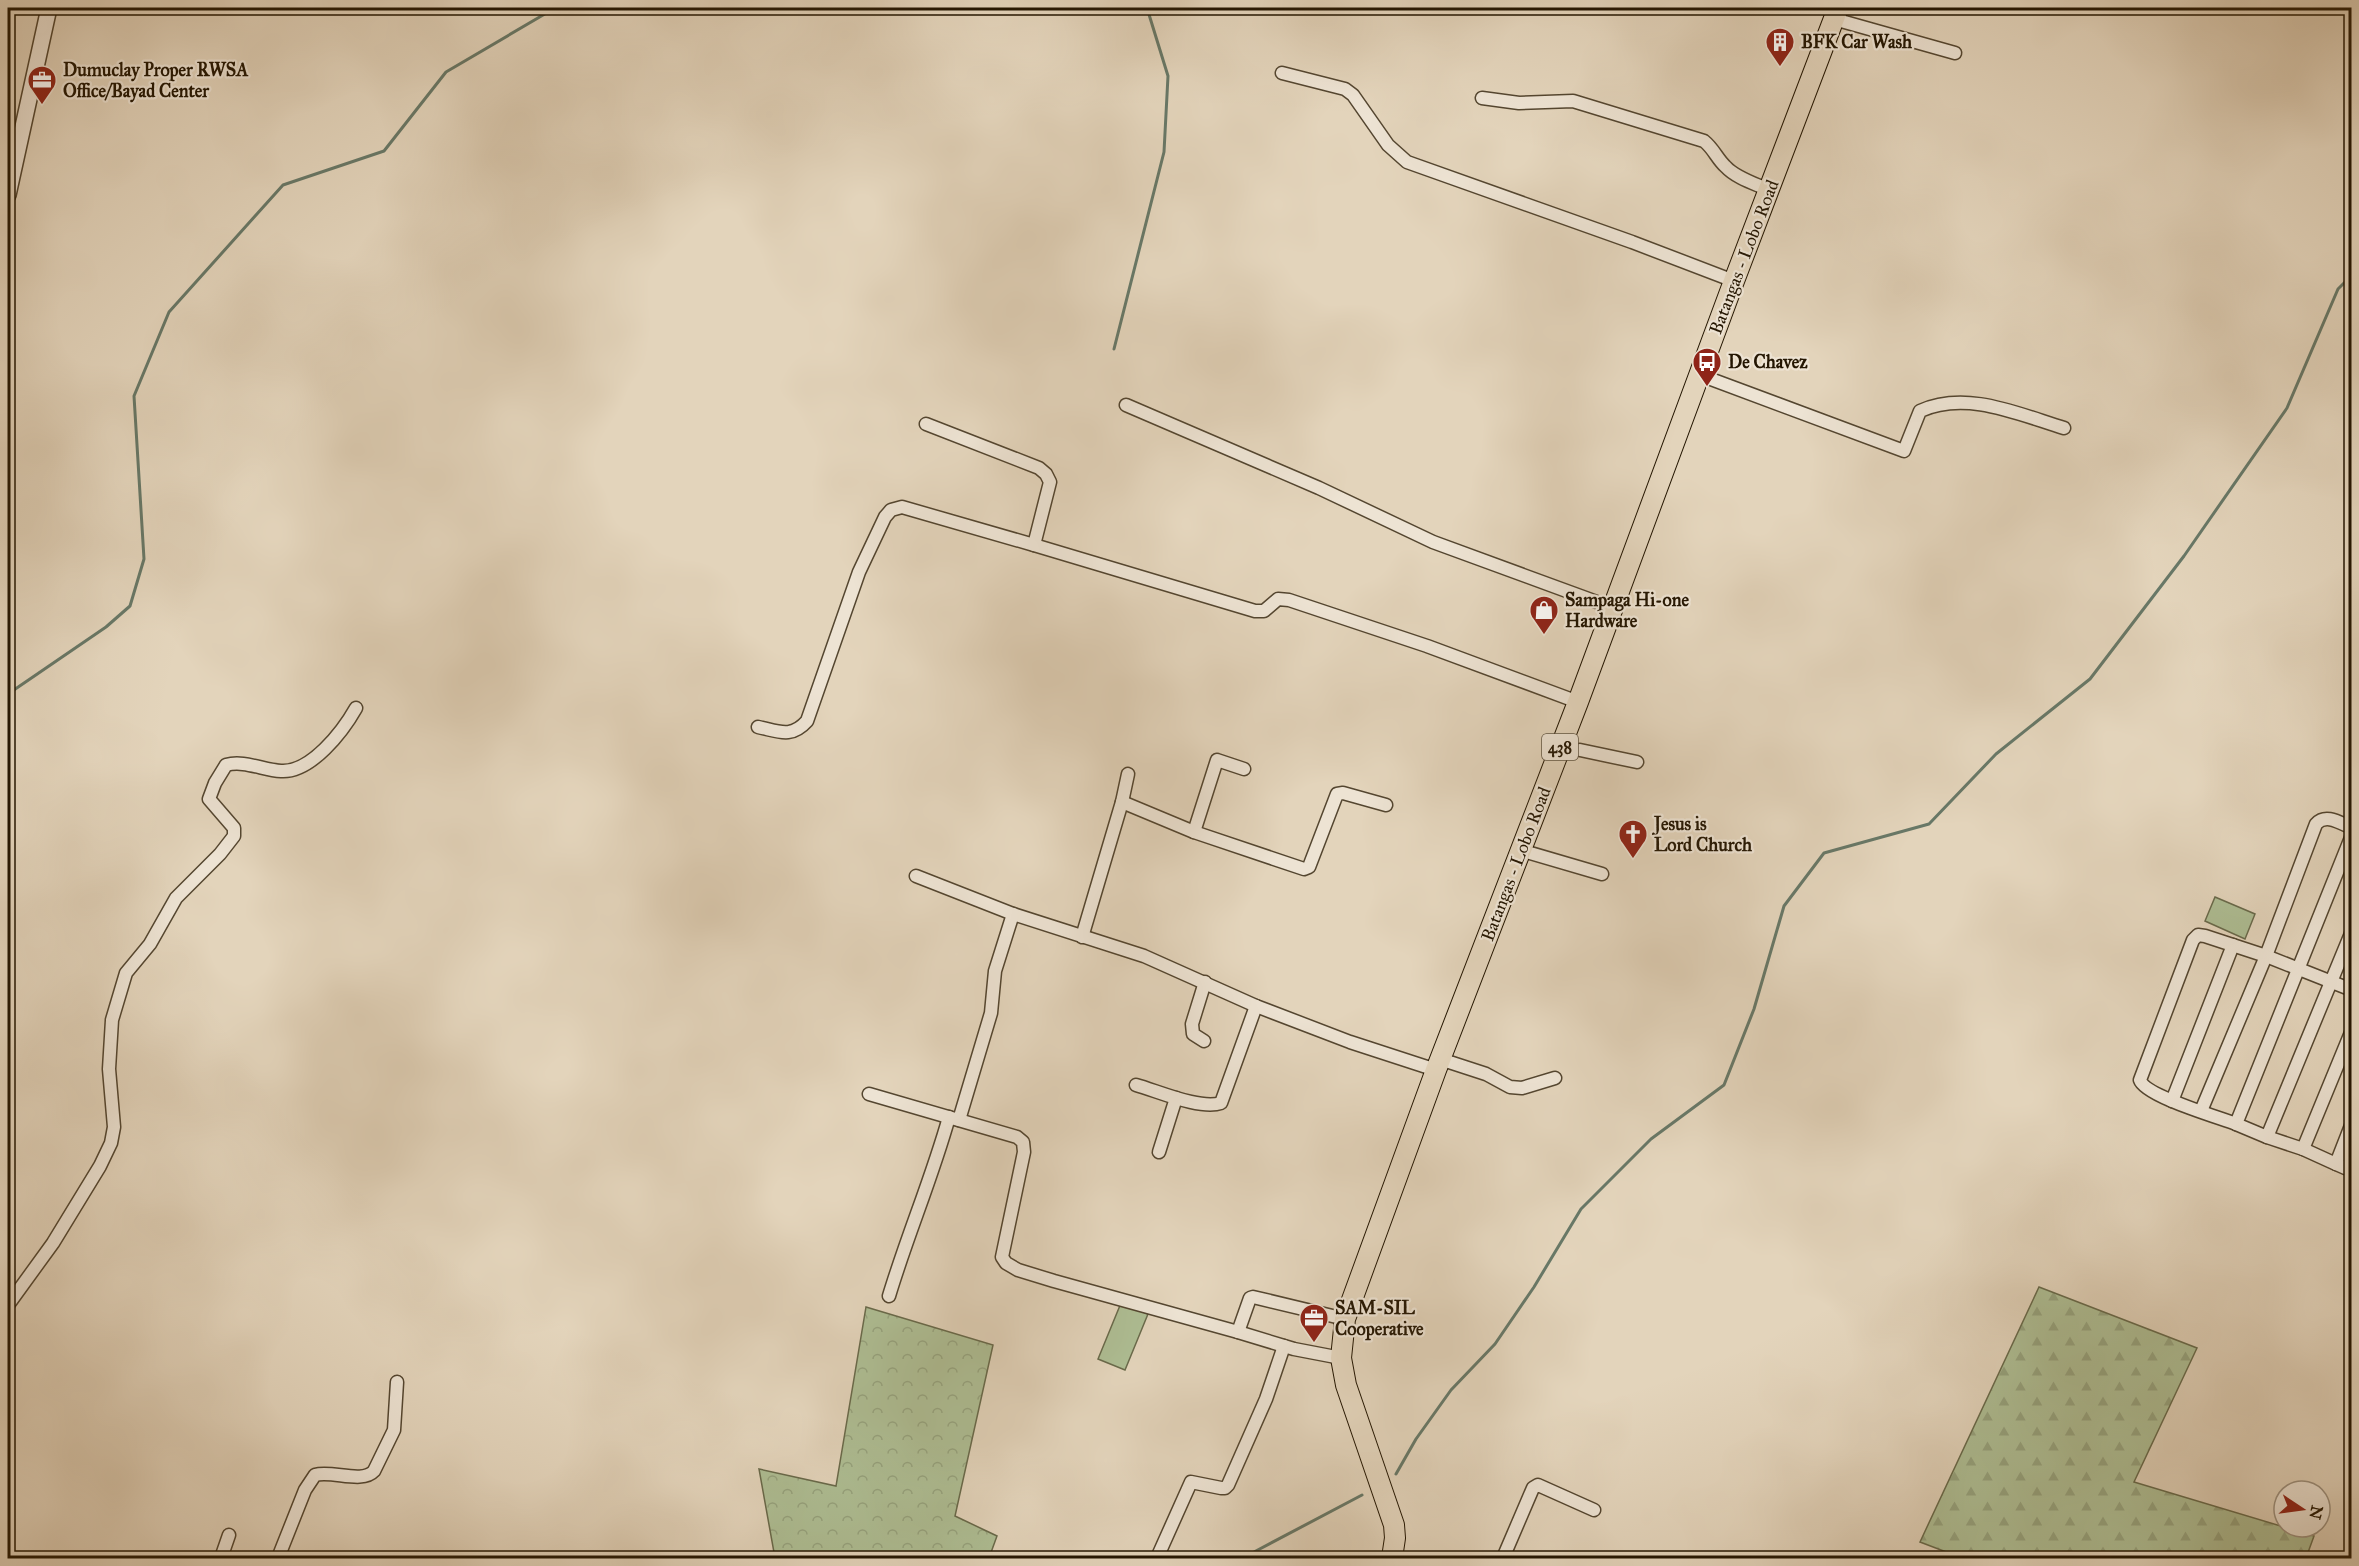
<svg xmlns="http://www.w3.org/2000/svg" width="2359" height="1566" viewBox="0 0 2359 1566" font-family="'IM FELL Great Primer',serif">
<style>
.forest{fill:url(#forest-firs);stroke:#696a4b;stroke-width:1.5}
.park{fill:url(#park-crowns);stroke:#696a4b;stroke-width:1.5}
.pitch{fill:#aebe94;stroke:#696a4b;stroke-width:1.5}
.lines{fill:none;stroke-linecap:round;stroke-linejoin:round}
.stream{stroke:#687867;stroke-width:3}
.minor-casing{stroke:#544630;stroke-width:15}
.tertiary-casing{stroke:#544630;stroke-width:18}
.primary-casing{stroke:#241602;stroke-width:22}
.minor{stroke:#ede3d3;stroke-width:12}
.tertiary{stroke:#ede3d3;stroke-width:15}
.primary{stroke:#e3d4bb;stroke-width:20}
.labels{text-anchor:middle;stroke-width:4.5;stroke-linejoin:round;paint-order:stroke}
.shield{fill:#ede3d3;stroke:#605441;stroke-width:1.5}
.shield-label{font-size:16px;font-weight:bold;fill:#241602}
.poi-label{font-size:18px;font-weight:bold;fill:#241602;stroke:#ede3d3;text-anchor:start}
.street-label{font-size:18px;fill:#241602;stroke:#ede3d3}
</style>
<defs>
<pattern id="forest-firs" width="22" height="20" patternUnits="userSpaceOnUse" patternTransform="scale(1.5)"><rect width="22" height="20" fill="#aebe94"/><path d="M5 1l3.5 6h-7zM16 11l3.5 6h-7z" fill="#96a37e"/></pattern>
<pattern id="park-crowns" width="20" height="18" patternUnits="userSpaceOnUse" patternTransform="scale(1.5)"><rect width="20" height="18" fill="#aebe94"/><path d="M2 6a3 3 0 1 1 6 0M12 15a3 3 0 1 1 6 0" fill="none" stroke="#96a37e"/></pattern>
</defs>
<rect width="100%" height="100%" fill="#e3d4bb"/>
<filter id="stains"><feTurbulence type="fractalNoise" baseFrequency=".00333" numOctaves="4"/><feColorMatrix values="0 0 0 0 .2 0 0 0 0 .09 0 0 0 0 .02 0 0 0 .5 -.17"/></filter>
<radialGradient id="worn" r=".72"><stop offset=".6" stop-color="#630" stop-opacity="0"/><stop offset="1" stop-color="#630" stop-opacity=".3"/></radialGradient>
<path class="forest" d="M 2039,1287 L 2197,1348 L 2134,1482 L 2314,1536 L 2306,1558 L 1962,1558 L 1920,1542 Z"/>
<path class="park" d="M 866,1307 L 993,1345 L 955,1516 L 997,1536 L 989,1558 L 775,1558 L 759,1469 L 836,1486 Z"/>
<g class="pitch">
<path d="M 2215,897 L 2255,914 L 2245,939 L 2205,921 Z"/>
<path d="M 1121,1303 L 1148,1314 L 1125,1370 L 1098,1359 Z"/>
</g>
<g class="lines">
<g class="stream">
<path d="M 1114,349 L 1164,152 L 1168,76 L 1147,8"/>
<path d="M 8,694 L 106,627 L 130,606 L 144,559 L 134,396 L 169,312 L 283,185 L 384,151 L 446,72 L 555,8"/>
<path d="M 1396,1474 L 1416,1439 L 1451,1390 L 1495,1344 L 1534,1287 L 1581,1209 L 1651,1139 L 1724,1085 L 1754,1009 L 1784,906 L 1824,853 L 1929,824 L 1996,754 L 2090,679 L 2184,556 L 2287,408 L 2338,289 L 2352,275"/>
<path d="M 1251,1558 L 1254,1552 L 1362,1495"/>
</g>
<g class="minor-casing">
<g id="minor">
<path d="M 1834,19 L 1955,53"/>
<path d="M 1282,73 L 1345,89 L 1353,95 L 1388,145 L 1407,162 L 1632,242 L 1734,281"/>
<path d="M 1482,98 L 1519,103 L 1573,101 L 1704,141 C 1714,149 1717,159 1726,167 C 1736,178 1756,184 1769,190"/>
<path d="M 1700,375 L 1904,451 L 1920,411 C 1966,390 2018,414 2064,428"/>
<path d="M 1126,405 L 1319,488 L 1433,542 L 1613,608"/>
<path d="M 926,424 L 1039,468 L 1046,474 L 1050,482 L 1034,545"/>
<path d="M 758,727 C 778,731 791,739 807,721 L 859,572 L 885,517 L 891,510 L 902,507 L 1034,545 L 1255,611 L 1264,611 L 1278,599 L 1289,600 L 1427,646 L 1578,702"/>
<path d="M 1580,750 L 1637,762"/>
<path d="M 1122,802 L 1194,832 L 1304,869 L 1309,867 L 1337,794 L 1343,793 L 1386,805"/>
<path d="M 1194,832 L 1217,760 L 1244,769"/>
<path d="M 2352,835 L 2236,1124 L 2267,1137 L 2352,931"/>
<path d="M 1520,850 L 1602,874"/>
<path d="M 916,876 L 1013,914 L 1144,956 L 1256,1006 L 1350,1042 L 1436,1070"/>
<path d="M 1082,937 L 1122,802 L 1128,774"/>
<path d="M 2352,1030 L 2303,1149 L 2336,1164 L 2352,1123"/>
<path d="M 1204,1041 L 1193,1034 L 1192,1024 L 1205,982"/>
<path d="M 1440,1059 L 1486,1074 L 1510,1087 L 1522,1088 L 1555,1078"/>
<path d="M 1136,1085 C 1158,1091 1200,1110 1221,1103 L 1256,1006"/>
<path d="M 869,1094 L 1017,1137 L 1023,1142 L 1024,1152 L 1002,1257 L 1006,1263 L 1018,1270 L 1054,1281 L 1238,1332 L 1294,1349 L 1341,1358"/>
<path d="M 2172,1101 L 2233,945"/>
<path d="M 2201,1111 L 2266,956 L 2316,824 C 2326,813 2340,823 2352,828"/>
<path d="M 959,1120 L 991,1013 L 995,971 L 1013,914"/>
<path d="M 2236,1124 C 2218,1117 2145,1096 2140,1080 L 2193,940 L 2198,935 L 2205,936 L 2266,956 L 2352,990"/>
<path d="M 2267,1137 L 2303,1149"/>
<path d="M 1159,1152 L 1176,1098"/>
<path d="M 2336,1164 L 2352,1171"/>
<path d="M 889,1296 C 907,1236 932,1178 949,1117"/>
<path d="M 8,1305 L 53,1243 L 100,1166 L 111,1143 L 114,1127 L 109,1069 L 112,1020 L 126,973 L 150,944 L 176,898 L 220,854 L 234,836 L 234,828 L 209,799 L 215,783 L 226,765 C 244,760 263,770 281,771 C 311,773 343,731 356,708"/>
<path d="M 1238,1332 L 1250,1298 L 1253,1297 L 1345,1319"/>
<path d="M 221,1558 L 229,1535"/>
<path d="M 278,1558 L 305,1490 L 315,1475 C 332,1470 362,1484 374,1471 L 394,1430 L 397,1382"/>
<path d="M 1157,1558 L 1191,1482 L 1221,1488 L 1225,1488 L 1228,1485 L 1266,1399 L 1284,1346"/>
<path d="M 1503,1558 L 1533,1488 L 1538,1485 L 1594,1510"/>
</g>
</g>
<g class="tertiary-casing">
<path id="tertiary" d="M 8,195 L 49,8"/>
</g>
<g class="primary-casing">
<path id="primary" d="M 1392,1558 L 1395,1538 L 1394,1525 L 1346,1385 L 1341,1358 L 1345,1319 L 1436,1070 L 1578,702 L 1734,281 L 1838,8"/>
</g>
<use href="#minor" class="minor"/>
<use href="#tertiary" class="tertiary"/>
<use href="#primary" class="primary"/>
</g>
<defs>
<g id="building-pin" transform="scale(1.5)"><path d="M0 17L-7.5 6A9.5 9.5 0 1 1 7.5 6Z" fill="#8f2418" stroke="#ede3d3"/><path d="M-4-6H4V6H1V3H-1V6H-4ZM-2.5-4.3h1.7v1.8h-1.7ZM.8-4.3h1.7v1.8H.8ZM-2.5-1h1.7V.8h-1.7ZM.8-1h1.7V.8H.8Z" fill="#fff"/></g>
<g id="office-pin" transform="scale(1.5)"><path d="M0 17L-7.5 6A9.5 9.5 0 1 1 7.5 6Z" fill="#8f2418" stroke="#ede3d3"/><path d="M-6-3h4V-5.5h4V-3h4V5H-6ZM-1-4.5V-3h2v-1.5ZM-6 0V1H6V0Z" fill="#fff"/></g>
<g id="bus-pin" transform="scale(1.5)"><path d="M0 17L-7.5 6A9.5 9.5 0 1 1 7.5 6Z" fill="#8f2418" stroke="#ede3d3"/><path d="M-5-6H5V4H4V6H2V4H-2V6H-4V4H-5ZM-3.5-4V0h7V-4ZM-3.5 1.2v1.5H-2V1.2ZM2 1.2v1.5H3.5V1.2Z" fill="#fff"/></g>
<g id="shop-pin" transform="scale(1.5)"><path d="M0 17L-7.5 6A9.5 9.5 0 1 1 7.5 6Z" fill="#8f2418" stroke="#ede3d3"/><path d="M-5-2.5h2.3a2.7 3.5 0 0 1 5.4 0H5L5.5 6h-11ZM-1.5-2.5h3a1.5 2.3 0 0 0-3 0Z" fill="#fff"/></g>
<g id="church-pin" transform="scale(1.5)"><path d="M0 17L-7.5 6A9.5 9.5 0 1 1 7.5 6Z" fill="#8f2418" stroke="#ede3d3"/><path d="M-1.2-6h2.4v3.5h3.3v2.4h-3.3V6h-2.4V-.1h-3.3v-2.4h3.3Z" fill="#fff"/></g>
</defs>
<g fill-rule="evenodd">
<use href="#building-pin" x="1780" y="42"/>
<use href="#office-pin" x="42" y="80"/>
<use href="#bus-pin" x="1707" y="362"/>
<use href="#shop-pin" x="1544" y="610"/>
<use href="#church-pin" x="1633" y="834"/>
<use href="#office-pin" x="1314" y="1318"/>
</g>
<g class="labels">
<rect class="shield" x="1542" y="734" width="36" height="26" rx="4.5"/>
<g class="shield-label">
<text x="1560" y="753">438</text>
</g>
<g class="poi-label">
<text x="1801" y="48">BFK Car Wash</text>
<text x="63" y="76">Dumuclay Proper RWSA<tspan x="63" dy="21">Office/Bayad Center</tspan></text>
<text x="1728" y="368">De Chavez</text>
<text x="1565" y="606">Sampaga Hi-one<tspan x="1565" dy="21">Hardware</tspan></text>
<text x="1654" y="830">Jesus is<tspan x="1654" dy="21">Lord Church</tspan></text>
<text x="1335" y="1314">SAM-SIL<tspan x="1335" dy="21">Cooperative</tspan></text>
</g>
<g class="street-label">
<text transform="translate(1744 257) rotate(-69)" y="6">Batangas - Lobo Road</text>
<text transform="translate(1516 864) rotate(-69)" y="6">Batangas - Lobo Road</text>
</g>
</g>
<rect width="2359" height="1566" fill="none" stroke="#e3d4bb" stroke-width="30"/>
<rect x="9" y="9" width="2341" height="1548" fill="none" stroke="#241602" stroke-width="3"/>
<rect x="15" y="15" width="2329" height="1536" fill="none" stroke="#241602" stroke-width="1.5"/>
<g transform="translate(2302 1509) rotate(103)"><circle r="28" fill="#ede3d3" stroke="#9d917f" stroke-width="1.5"/>
<path d="M0-4.5L10 22L0 15L-10 22Z" fill="#8f2418"/>
<text y="-9" font-size="16" font-weight="bold" text-anchor="middle" fill="#241602">N</text>
</g>
<rect width="100%" height="100%" filter="url(#stains)"/>
<rect width="100%" height="100%" fill="url(#worn)"/>
</svg>
